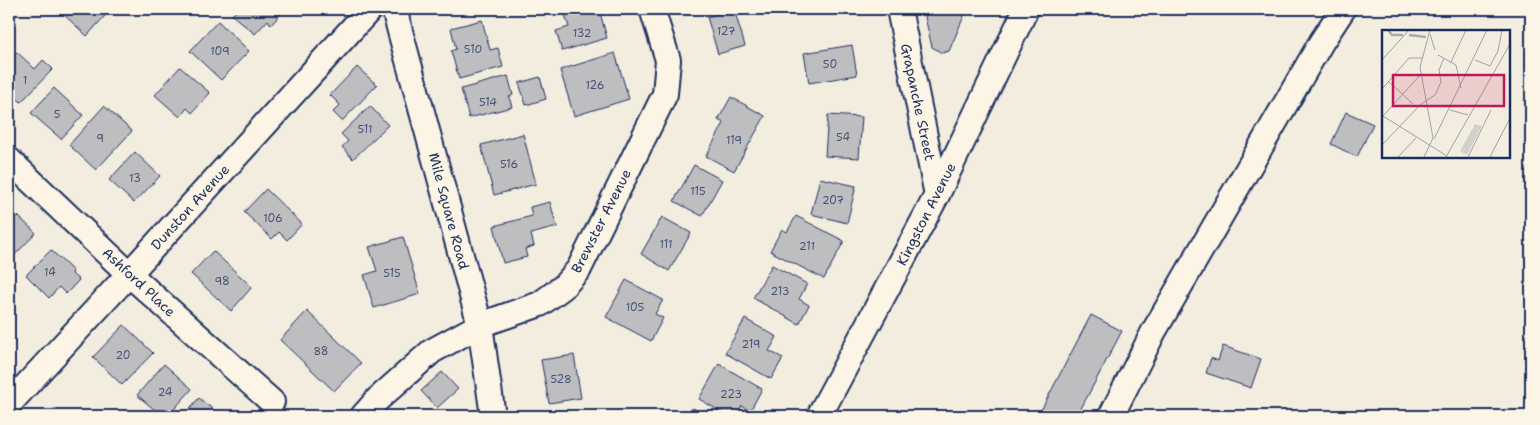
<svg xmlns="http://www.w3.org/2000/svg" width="1540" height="425" viewBox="0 0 1540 425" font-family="'Shantell Sans',sans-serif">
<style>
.building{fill:#bebec0;stroke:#1b2f5e}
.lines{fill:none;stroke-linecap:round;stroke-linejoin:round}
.minor-casing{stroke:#1b2f5e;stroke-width:28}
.minor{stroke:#fcf5e5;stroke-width:24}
.labels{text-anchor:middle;stroke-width:4;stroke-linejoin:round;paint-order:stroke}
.number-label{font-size:11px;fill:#445376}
.street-label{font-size:14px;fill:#1b2f5e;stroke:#fcf5e5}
.inset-river{fill:none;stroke:#a9acb3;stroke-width:2.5}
.inset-road{fill:none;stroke:#9da1ac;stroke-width:1}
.view{fill:#c2185b;fill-opacity:0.15;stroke:#c2185b;stroke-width:2.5}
.inset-edge{fill:none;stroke:#1b2f5e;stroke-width:2.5}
</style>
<rect width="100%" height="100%" fill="#f3ede0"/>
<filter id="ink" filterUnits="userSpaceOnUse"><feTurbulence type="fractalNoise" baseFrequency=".02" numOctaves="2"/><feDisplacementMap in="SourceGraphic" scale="10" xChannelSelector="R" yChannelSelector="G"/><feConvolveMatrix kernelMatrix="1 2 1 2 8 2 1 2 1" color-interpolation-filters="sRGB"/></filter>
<g filter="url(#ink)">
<g class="building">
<path d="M 66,9 L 111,9 L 87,36 L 62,13 Z"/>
<path d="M 238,9 L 283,9 L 284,10 L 271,25 L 268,20 L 255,34 L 232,15 Z"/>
<path d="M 563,9 L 599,9 L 607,38 L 562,51 L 556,31 L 569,27 Z"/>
<path d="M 734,9 L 745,46 L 718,54 L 707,17 Z"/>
<path d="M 929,9 L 967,9 L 949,51 L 942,53 L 932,47 L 925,17 Z"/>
<path d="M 482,20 L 490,50 L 498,48 L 503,67 L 459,79 L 451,51 L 456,49 L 451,28 Z"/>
<path d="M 218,21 L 249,51 L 221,80 L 190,51 Z"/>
<path d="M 852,45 L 857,75 L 809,83 L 804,53 Z"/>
<path d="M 17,52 L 35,69 L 43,60 L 53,69 L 21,102 L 9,91 L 9,61 Z"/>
<path d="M 615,53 L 629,99 L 574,116 L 560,70 Z"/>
<path d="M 180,67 L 210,93 L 192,113 L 187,108 L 180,117 L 155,95 Z"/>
<path d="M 357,67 L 377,85 L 342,121 L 333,112 L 340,105 L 330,95 Z"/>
<path d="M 508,76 L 513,95 L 509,97 L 512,107 L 469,118 L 461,89 Z"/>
<path d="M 540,77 L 546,99 L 526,105 L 519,83 Z"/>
<path d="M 54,88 L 83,115 L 61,139 L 31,113 Z"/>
<path d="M 731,97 L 765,116 L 734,171 L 706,156 L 724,123 L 718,120 Z"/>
<path d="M 104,106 L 132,131 L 96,170 L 69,145 Z"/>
<path d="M 370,106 L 388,125 L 353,159 L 342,147 L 348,141 L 341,134 Z"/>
<path d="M 1346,112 L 1373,124 L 1357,157 L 1331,144 Z"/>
<path d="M 828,115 L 862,117 L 859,158 L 825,156 Z"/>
<path d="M 523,134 L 536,184 L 494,195 L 481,145 Z"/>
<path d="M 135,152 L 160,176 L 134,203 L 109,180 Z"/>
<path d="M 694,165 L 722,180 L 702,216 L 674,201 Z"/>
<path d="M 820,178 L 856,186 L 847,223 L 811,214 Z"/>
<path d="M 266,189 L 302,224 L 287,240 L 279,232 L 272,239 L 244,212 Z"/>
<path d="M 550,202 L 557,227 L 531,234 L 534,246 L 525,249 L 527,257 L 503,263 L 494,226 L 532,216 L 530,207 Z"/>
<path d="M 18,216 L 36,233 L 9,261 L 9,225 Z"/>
<path d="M 796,216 L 844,241 L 824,279 L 770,251 L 782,229 L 787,232 Z"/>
<path d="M 662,217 L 691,233 L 669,271 L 641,254 Z"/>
<path d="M 403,237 L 420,294 L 374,308 L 364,275 L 377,271 L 369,247 Z"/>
<path d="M 51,250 L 73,271 L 72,274 L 79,280 L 66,294 L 59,287 L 49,298 L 26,275 Z"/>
<path d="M 213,251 L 252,287 L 231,311 L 191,274 Z"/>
<path d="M 772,265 L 807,284 L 799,299 L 809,305 L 799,324 L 753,298 Z"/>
<path d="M 626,280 L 663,300 L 655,314 L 663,318 L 651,341 L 606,317 Z"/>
<path d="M 307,311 L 361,363 L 334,391 L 280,340 Z"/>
<path d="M 1091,315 L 1122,331 L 1077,416 L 1038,416 Z"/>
<path d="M 745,319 L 777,337 L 769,351 L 783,358 L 771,379 L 725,353 Z"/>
<path d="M 124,325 L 153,353 L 122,385 L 93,357 Z"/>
<path d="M 1223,346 L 1261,359 L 1251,388 L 1206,373 L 1211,358 L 1218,361 Z"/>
<path d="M 574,355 L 581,398 L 549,403 L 541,360 Z"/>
<path d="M 164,364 L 192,389 L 168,416 L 162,416 L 137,395 Z"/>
<path d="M 719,364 L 762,389 L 750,411 L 742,406 L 736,416 L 728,416 L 699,399 Z"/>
<path d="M 442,372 L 458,389 L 437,408 L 421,391 Z"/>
<path d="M 199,398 L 221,416 L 183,416 Z"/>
<path d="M 693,408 L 707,416 L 687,416 Z"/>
</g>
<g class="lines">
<g class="minor-casing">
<g id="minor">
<path d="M 394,9 L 480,325 L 493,416"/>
<path d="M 899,9 L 937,195"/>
<path d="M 9,160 L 129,274 L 272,402"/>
<path d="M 9,404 L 129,274 L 370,9"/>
<path d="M 363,416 L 378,399 L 432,351 L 480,325 L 540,304 L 563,287 L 579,269 L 665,94 L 668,60 L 652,9"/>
<path d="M 819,416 L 937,195 L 1026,9"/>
<path d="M 1111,416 L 1154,331 L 1322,41 L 1343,9"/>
</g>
</g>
<use href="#minor" class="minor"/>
</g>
</g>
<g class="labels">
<g class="number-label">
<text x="726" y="35">127</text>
<text x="582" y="37">132</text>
<text x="473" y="53">510</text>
<text x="220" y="55">109</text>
<text x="830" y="68">50</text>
<text x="25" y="84">1</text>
<text x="595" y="89">126</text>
<text x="488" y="106">514</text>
<text x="57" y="118">5</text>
<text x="365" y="133">511</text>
<text x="843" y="141">54</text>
<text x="100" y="142">9</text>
<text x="734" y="144">119</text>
<text x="509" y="168">516</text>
<text x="135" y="182">13</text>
<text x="698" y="195">115</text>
<text x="833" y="204">207</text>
<text x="273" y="222">106</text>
<text x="666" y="248">111</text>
<text x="807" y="250">211</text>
<text x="50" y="276">14</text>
<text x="392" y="277">515</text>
<text x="222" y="285">98</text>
<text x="780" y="295">213</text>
<text x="635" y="311">105</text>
<text x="751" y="348">219</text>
<text x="321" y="355">88</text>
<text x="123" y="359">20</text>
<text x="561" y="383">528</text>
<text x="165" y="396">24</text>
<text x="731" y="398">223</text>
</g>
<g class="street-label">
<text transform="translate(918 102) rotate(78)" y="5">Grapanche Street</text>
<text transform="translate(190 207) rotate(-48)" y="5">Dunston Avenue</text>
<text transform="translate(449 211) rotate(75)" y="5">Mile Square Road</text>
<text transform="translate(926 214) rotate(-63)" y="5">Kingston Avenue</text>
<text transform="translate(601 221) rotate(-63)" y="5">Brewster Avenue</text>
<text transform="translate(139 282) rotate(43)" y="5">Ashford Place</text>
</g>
</g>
<g transform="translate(1382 30)">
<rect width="128" height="128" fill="#f3ede0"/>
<path d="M 93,94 L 100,96 L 85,125 L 78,121 Z" fill="#d3d1cc"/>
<path class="inset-river" d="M 6,0 L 10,5 L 21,5M 27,5 L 44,7"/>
<path class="inset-road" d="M 48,4 L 53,20M 56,25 L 74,35 L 79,58M 0,30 L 27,0M 93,30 L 108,36 L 116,21 L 120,0M 69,32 L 84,0M 6,51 L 31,74M 0,59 L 27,28 L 41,28M 68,80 L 86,85M 1,86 L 65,126M 1,86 L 39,44M 52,109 L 105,0M 0,115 L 39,74 L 53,65 L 59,52 L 57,40 L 62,28M 16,127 L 34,108M 42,127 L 51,108 L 38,37 L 48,0M 64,127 L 128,14M 86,127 L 109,80M 108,127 L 128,88"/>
<path class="view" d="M 11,45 L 122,45 L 122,76 L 11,76 Z"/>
<rect width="128" height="128" class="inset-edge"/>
</g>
<rect width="1540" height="425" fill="none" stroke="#fcf5e5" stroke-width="30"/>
<rect x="15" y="15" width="1510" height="395" fill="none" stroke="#1b2f5e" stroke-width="2" filter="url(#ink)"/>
</svg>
